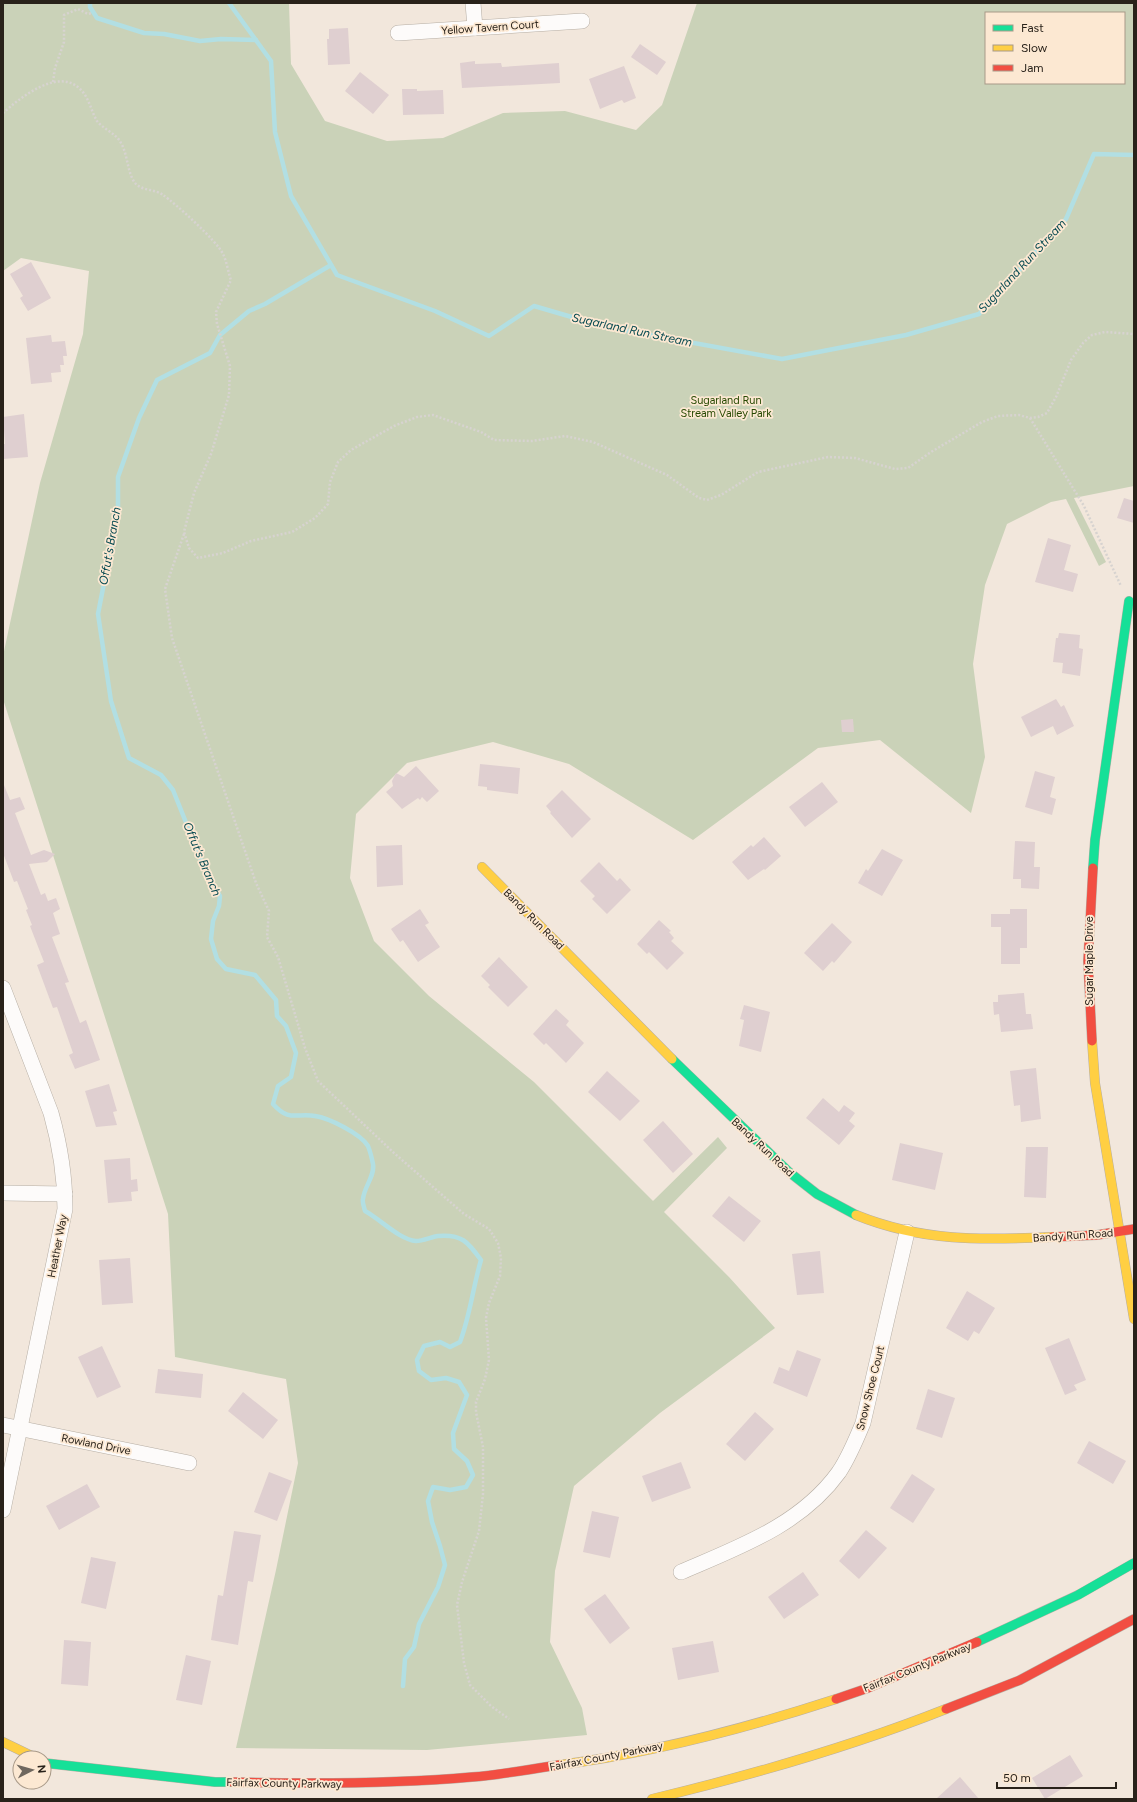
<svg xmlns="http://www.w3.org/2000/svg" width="1137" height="1802" viewBox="0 0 1137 1802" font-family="Figtree,sans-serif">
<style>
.green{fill:#cad2b8;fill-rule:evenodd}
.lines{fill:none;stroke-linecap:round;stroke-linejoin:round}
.stream{stroke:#b2dfe3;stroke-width:4.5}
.building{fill:#dfcfd0}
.street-casing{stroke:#b6aea4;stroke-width:16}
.fast-casing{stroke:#b6aea4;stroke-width:10}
.slow-casing{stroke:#b6aea4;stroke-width:10}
.jam-casing{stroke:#b6aea4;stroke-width:10}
.path{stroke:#d7d3d0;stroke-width:2.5;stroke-dasharray:2 2;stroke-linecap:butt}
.street{stroke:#fdfbfa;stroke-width:15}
.fast{stroke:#16e098;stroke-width:9}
.slow{stroke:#ffcf43;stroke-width:9}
.jam{stroke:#f24e42;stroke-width:9}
.labels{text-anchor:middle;stroke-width:3.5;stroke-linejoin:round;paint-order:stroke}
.street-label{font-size:11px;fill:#29221a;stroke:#fce8d2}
.park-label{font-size:11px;fill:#274902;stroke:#fce8d2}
.water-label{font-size:12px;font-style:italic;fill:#074a51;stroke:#fce8d2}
</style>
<rect width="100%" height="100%" fill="#f2e7dc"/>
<path class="green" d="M 3,3 L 289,3 L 291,64 L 325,121 L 387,141 L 443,138 L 503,113 L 565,111 L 636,130 L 662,105 L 697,3 L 1134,3 L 1134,486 L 1074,498 L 1106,562 L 1099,566 L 1066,499 L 1051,502 L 1007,524 L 985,585 L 973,664 L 985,757 L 971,813 L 880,740 L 818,748 L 693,840 L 569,764 L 493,742 L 407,763 L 356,814 L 350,878 L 374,941 L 429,996 L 534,1082 L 653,1201 L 718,1137 L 727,1148 L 664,1212 L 729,1277 L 775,1328 L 660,1413 L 574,1486 L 555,1571 L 550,1642 L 582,1708 L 587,1735 L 427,1750 L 236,1748 L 276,1570 L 298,1463 L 286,1379 L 175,1357 L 168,1214 L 3,699 L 3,656 L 40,483 L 83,334 L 89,271 L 21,258 L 3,271 ZM 986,13 L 1124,13 L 1124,83 L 986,83 Z"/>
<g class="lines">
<g class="stream">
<path d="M 90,3 L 90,7 L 97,18 L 144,33 L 164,34 L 200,41 L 221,39 L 256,40"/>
<path d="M 229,3 L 271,61 L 275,132 L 291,196 L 337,275 L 435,311 L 489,336 L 534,306 L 606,327 L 782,359 L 906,335 L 979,314 L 1066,219 L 1094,154 L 1134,155"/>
<path d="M 331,265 L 265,304 L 249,311 L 220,335 L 210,353 L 157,380 L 139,418 L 118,477 L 118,511 L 98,614 L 111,701 L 129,758 L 161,775 L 173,790 L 203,865 L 220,896 L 219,906 L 213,921 L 211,939 L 217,959 L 226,969 L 255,975 L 276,1000 L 277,1016 L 286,1026 L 296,1053 L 291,1077 L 278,1086 L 273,1104 C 289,1122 296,1113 315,1116 C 329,1118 361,1134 368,1146 C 370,1151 372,1159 373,1164 C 375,1176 364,1187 363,1199 C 362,1202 364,1207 365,1211 C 380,1219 400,1240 416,1241 C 423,1241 431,1237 438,1236 C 462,1234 468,1242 481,1260 C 473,1287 470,1316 460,1342 L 450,1347 L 440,1342 L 424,1346 L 417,1360 L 419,1371 L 431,1380 L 446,1378 L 459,1382 L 467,1395 L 453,1433 L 454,1449 L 467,1461 L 473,1475 L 466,1487 L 450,1490 L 433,1487 L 428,1501 L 432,1522 L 440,1546 L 445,1565 L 438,1587 L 419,1624 L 414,1647 L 405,1659 L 403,1686"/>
</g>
</g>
<g class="building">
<path d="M 348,28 L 350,64 L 328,65 L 327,39 L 329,39 L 329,29 Z"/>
<path d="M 640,44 L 666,62 L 657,75 L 631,57 Z"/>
<path d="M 475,61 L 475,64 L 501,63 L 502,67 L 559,63 L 560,83 L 462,88 L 460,63 Z"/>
<path d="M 624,66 L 636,98 L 624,103 L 622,100 L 600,109 L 589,79 Z"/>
<path d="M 360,72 L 389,95 L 373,114 L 345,91 Z"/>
<path d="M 402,89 L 417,89 L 417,91 L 443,90 L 444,114 L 403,115 Z"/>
<path d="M 31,262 L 51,298 L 28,311 L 20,298 L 23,296 L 10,274 Z"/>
<path d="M 51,335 L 52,342 L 65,341 L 67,356 L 63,356 L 64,365 L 60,365 L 61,372 L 51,373 L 52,382 L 31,384 L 26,338 Z"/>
<path d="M 24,414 L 28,457 L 3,459 L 3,444 L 5,444 L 3,417 Z"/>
<path d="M 1124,498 L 1134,501 L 1134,523 L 1117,518 Z"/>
<path d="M 1048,538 L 1071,545 L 1064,570 L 1078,574 L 1073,592 L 1035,582 Z"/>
<path d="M 1059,633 L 1080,635 L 1079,648 L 1083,649 L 1080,676 L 1062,673 L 1063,663 L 1053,662 L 1056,638 L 1058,638 Z"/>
<path d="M 1056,699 L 1061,707 L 1064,705 L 1074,726 L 1057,735 L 1053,726 L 1031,737 L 1021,717 Z"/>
<path d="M 853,719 L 854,732 L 842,732 L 841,720 Z"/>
<path d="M 480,764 L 520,768 L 518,794 L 487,790 L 487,787 L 478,786 Z"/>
<path d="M 416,766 L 439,791 L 427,802 L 422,797 L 420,800 L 418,798 L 402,809 L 386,792 L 393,786 L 392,781 L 396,773 L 404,777 Z"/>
<path d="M 1035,771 L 1055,777 L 1050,797 L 1056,799 L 1052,815 L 1025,807 Z"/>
<path d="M 822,782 L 838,802 L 805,827 L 789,807 Z"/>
<path d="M 4,785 L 10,800 L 20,797 L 25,809 L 15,813 L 31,855 L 44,850 L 55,854 L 47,862 L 29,864 L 41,895 L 45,893 L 48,901 L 56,898 L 60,909 L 53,913 L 60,934 L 52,937 L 69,982 L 65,983 L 80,1023 L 86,1020 L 100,1060 L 75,1069 L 69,1055 L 73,1053 L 57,1007 L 53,1008 L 37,965 L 44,962 L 30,926 L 32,925 L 26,910 L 28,909 L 17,881 L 14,882 L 3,853 Z"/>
<path d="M 562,790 L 591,819 L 572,838 L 550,813 L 551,812 L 546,806 Z"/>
<path d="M 764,837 L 781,856 L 765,870 L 764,869 L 748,880 L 732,862 L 751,845 L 753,847 Z"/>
<path d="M 1015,841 L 1035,842 L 1034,867 L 1040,867 L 1039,889 L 1021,888 L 1021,879 L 1013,879 Z"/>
<path d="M 402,845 L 403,885 L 377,887 L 376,846 Z"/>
<path d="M 882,849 L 903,860 L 882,896 L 858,883 L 866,869 L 868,871 Z"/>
<path d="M 599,862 L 617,881 L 620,878 L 631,890 L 607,914 L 592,899 L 595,896 L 580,881 Z"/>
<path d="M 420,909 L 429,923 L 425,925 L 440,947 L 418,962 L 403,940 L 400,942 L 391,929 Z"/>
<path d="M 1010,909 L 1027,909 L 1027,948 L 1020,948 L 1020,964 L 1001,964 L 1001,927 L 991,927 L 991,914 L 1010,914 Z"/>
<path d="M 659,920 L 671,931 L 669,932 L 674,938 L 671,941 L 684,953 L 667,970 L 649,952 L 647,954 L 637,944 Z"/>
<path d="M 832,923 L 852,942 L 834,963 L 832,961 L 823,971 L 804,953 Z"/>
<path d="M 499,957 L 528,987 L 508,1007 L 488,987 L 490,985 L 481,976 Z"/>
<path d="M 1024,993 L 1026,1014 L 1031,1014 L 1033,1029 L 1001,1032 L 999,1014 L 994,1015 L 993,1002 L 998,1002 L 998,995 Z"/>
<path d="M 744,1005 L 770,1012 L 761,1052 L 739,1046 L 744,1020 L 740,1019 Z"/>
<path d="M 556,1009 L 569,1021 L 566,1025 L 584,1043 L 566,1063 L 546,1043 L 544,1045 L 533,1034 Z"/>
<path d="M 1036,1068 L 1041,1119 L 1021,1122 L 1020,1105 L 1014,1106 L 1010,1071 Z"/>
<path d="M 607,1071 L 640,1101 L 620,1121 L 588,1092 Z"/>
<path d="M 109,1084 L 117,1111 L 113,1112 L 117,1125 L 96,1127 L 85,1091 Z"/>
<path d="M 823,1098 L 839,1112 L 844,1105 L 855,1113 L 849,1121 L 855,1126 L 839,1145 L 806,1118 Z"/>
<path d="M 663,1121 L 693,1154 L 673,1173 L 643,1140 Z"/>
<path d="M 900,1143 L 943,1153 L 935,1190 L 892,1180 Z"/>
<path d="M 1026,1147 L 1048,1147 L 1046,1198 L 1024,1197 Z"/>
<path d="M 130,1158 L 131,1180 L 137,1179 L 138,1191 L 131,1192 L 132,1201 L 108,1203 L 104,1160 Z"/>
<path d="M 729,1196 L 761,1221 L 744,1242 L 712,1216 Z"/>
<path d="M 820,1251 L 824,1293 L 797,1295 L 792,1254 Z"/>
<path d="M 130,1258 L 133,1303 L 102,1305 L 99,1260 Z"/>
<path d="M 967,1291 L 995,1308 L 979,1334 L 974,1331 L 968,1341 L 946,1328 Z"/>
<path d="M 1069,1338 L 1086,1380 L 1074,1385 L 1077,1390 L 1065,1395 L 1045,1348 Z"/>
<path d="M 102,1346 L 121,1387 L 97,1398 L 78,1357 Z"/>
<path d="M 797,1350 L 821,1359 L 807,1397 L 773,1383 L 779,1367 L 789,1371 Z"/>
<path d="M 158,1369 L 203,1374 L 201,1398 L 155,1393 Z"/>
<path d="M 928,1389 L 955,1398 L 942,1438 L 916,1429 Z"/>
<path d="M 243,1392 L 278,1420 L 263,1439 L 228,1411 Z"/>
<path d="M 755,1412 L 774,1429 L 745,1461 L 726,1444 Z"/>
<path d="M 1089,1441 L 1126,1461 L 1113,1484 L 1077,1463 Z"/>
<path d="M 681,1462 L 691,1488 L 652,1502 L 642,1476 Z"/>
<path d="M 269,1472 L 292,1481 L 277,1521 L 254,1512 Z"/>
<path d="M 912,1474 L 935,1489 L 913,1523 L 890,1508 Z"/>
<path d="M 87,1484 L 100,1507 L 59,1530 L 46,1506 Z"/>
<path d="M 592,1511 L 619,1517 L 610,1558 L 583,1552 Z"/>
<path d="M 866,1530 L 887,1548 L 859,1579 L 839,1561 Z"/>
<path d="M 234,1531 L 261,1535 L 253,1582 L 248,1581 L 238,1645 L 211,1640 L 218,1595 L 223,1596 Z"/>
<path d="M 91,1557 L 116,1562 L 106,1609 L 81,1603 Z"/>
<path d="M 803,1572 L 819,1595 L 784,1619 L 768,1597 Z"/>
<path d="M 605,1594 L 630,1628 L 610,1644 L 584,1609 Z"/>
<path d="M 64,1640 L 91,1642 L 88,1686 L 61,1684 Z"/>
<path d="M 713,1641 L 719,1672 L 678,1680 L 672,1648 Z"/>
<path d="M 186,1655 L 211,1661 L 202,1705 L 176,1700 Z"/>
<path d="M 1070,1755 L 1083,1776 L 1045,1799 L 1032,1778 Z"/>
<path d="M 960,1777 L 979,1799 L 936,1799 Z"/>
</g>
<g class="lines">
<g class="street-casing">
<g id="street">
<path d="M 473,3 L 475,28"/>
<path d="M 398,33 L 582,21"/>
<path d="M 3,988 L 51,1113 C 60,1145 65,1176 65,1209 L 3,1510"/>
<path d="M 3,1193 L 65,1194"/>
<path d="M 3,1425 L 189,1463"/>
<path d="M 681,1572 C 739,1547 801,1525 839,1472 C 849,1457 856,1440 863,1423 L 907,1232"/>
</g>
</g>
<g class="fast-casing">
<g id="fast">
<path d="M 1093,868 L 1095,840 L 1129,601"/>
<path d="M 672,1059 L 789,1172 L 817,1194 L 856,1215"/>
<path d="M 977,1642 L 1078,1595 L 1134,1563"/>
<path d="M 44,1763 L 215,1782 L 231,1782"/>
</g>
</g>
<g class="slow-casing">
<g id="slow">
<path d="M 482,867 L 672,1059"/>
<path d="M 1092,1041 L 1095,1083 L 1134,1319"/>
<path d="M 856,1215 C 923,1242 981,1240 1052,1237"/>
<path d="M 3,1742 L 36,1758"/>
<path d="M 559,1765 C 652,1753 747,1728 836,1699"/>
<path d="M 652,1799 C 752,1775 850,1747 946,1709"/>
</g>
</g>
<g class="jam-casing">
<g id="jam">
<path d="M 1092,1041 L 1088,961 L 1093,868"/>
<path d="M 1052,1237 L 1097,1235 L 1134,1229"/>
<path d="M 836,1699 L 868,1688 L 977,1642"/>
<path d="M 946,1709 L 1020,1680 L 1134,1619"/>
<path d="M 231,1782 C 311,1784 391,1784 472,1777 C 501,1775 530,1769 559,1765"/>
</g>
</g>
<g class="path">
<path d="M 53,82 L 55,68 L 64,42 L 64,15 L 78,9 L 88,14 L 92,13"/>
<path d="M 3,113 C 20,98 58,67 80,89 C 89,97 91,111 97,121 C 104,130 116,133 121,143 C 128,155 127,172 135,183 C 142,191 155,189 163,195 C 175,203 217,241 223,254 C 227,262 228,272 231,280 L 216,312 L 217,324 L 230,366 L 229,395 L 211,454 L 194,493 L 184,532 L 189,548 L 198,558 L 223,553 L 251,541 L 292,532 L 315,518 L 328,504 L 330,482 L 338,462 L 351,450 L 394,426 L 417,417 L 433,415 L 481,432 L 494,440 L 532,441 L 565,436 L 593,442 L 667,475 L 699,498 L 707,500 L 721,495 L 758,472 L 828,457 L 855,458 L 895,469 L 908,468 L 931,452 L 982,422 L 998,416 L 1019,415 L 1030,418 L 1038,417 L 1047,413 L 1056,397 L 1071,360 L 1083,343 L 1092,335 L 1105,332 L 1134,334"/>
<path d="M 1030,418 L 1084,506 L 1121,586"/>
<path d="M 184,534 L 165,589 L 172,638 L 256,883 L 269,911 L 267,937 L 278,957 L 305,1048 L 318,1081 L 394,1153 L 464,1214 L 489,1229 L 498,1243 L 501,1258 L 500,1276 L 489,1303 L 486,1318 L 489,1360 L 485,1379 L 476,1402 L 476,1412 L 483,1447 L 483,1494 L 479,1531 L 462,1582 L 457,1605 L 464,1663 L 470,1685 L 491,1706 L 509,1719"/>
</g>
<use href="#street" class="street"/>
<use href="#fast" class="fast"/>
<use href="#slow" class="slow"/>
<use href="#jam" class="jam"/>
</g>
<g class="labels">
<g class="street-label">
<text transform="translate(490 27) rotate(-4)" y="4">Yellow Tavern Court</text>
<text transform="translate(534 919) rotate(45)" y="4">Bandy Run Road</text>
<text transform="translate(1089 961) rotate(-90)" y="4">Sugar Maple Drive</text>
<text transform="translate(763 1147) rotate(43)" y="4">Bandy Run Road</text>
<text transform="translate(1073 1235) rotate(-4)" y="4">Bandy Run Road</text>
<text transform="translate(57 1246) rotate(-79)" y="4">Heather Way</text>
<text transform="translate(870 1388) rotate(-76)" y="4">Snow Shoe Court</text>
<text transform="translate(96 1444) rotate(11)" y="4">Rowland Drive</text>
<text transform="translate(917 1667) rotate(-22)" y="4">Fairfax County Parkway</text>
<text transform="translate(606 1756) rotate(-11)" y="4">Fairfax County Parkway</text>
<text transform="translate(284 1783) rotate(1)" y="4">Fairfax County Parkway</text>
</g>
<g class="park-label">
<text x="726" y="404">Sugarland Run<tspan x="726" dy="13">Stream Valley Park</tspan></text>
</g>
<g class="water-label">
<text transform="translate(1022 266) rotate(-47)" y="4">Sugarland Run Stream</text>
<text transform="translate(632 330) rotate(12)" y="4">Sugarland Run Stream</text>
<text transform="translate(110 546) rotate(-80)" y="4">Offut's Branch</text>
<text transform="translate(202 859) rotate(67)" y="4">Offut's Branch</text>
</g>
</g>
<rect width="1137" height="1802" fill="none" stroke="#29221a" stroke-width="8"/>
<rect x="985" y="12" width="140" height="72" fill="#fce8d2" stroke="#a89988"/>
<rect x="993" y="25" width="20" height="6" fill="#16e098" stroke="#a89988"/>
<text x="1021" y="32" font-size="12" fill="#29221a">Fast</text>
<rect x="993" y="45" width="20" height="6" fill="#ffcf43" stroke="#a89988"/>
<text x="1021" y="52" font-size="12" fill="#29221a">Slow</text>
<rect x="993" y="65" width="20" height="6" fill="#f24e42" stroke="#a89988"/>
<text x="1021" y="72" font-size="12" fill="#29221a">Jam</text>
<g transform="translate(32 1770) rotate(84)"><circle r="19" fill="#fce8d2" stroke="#a89988"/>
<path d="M0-3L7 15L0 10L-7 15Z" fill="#6f675e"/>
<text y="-6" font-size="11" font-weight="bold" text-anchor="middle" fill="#29221a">N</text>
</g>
<path d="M997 1782v6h119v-6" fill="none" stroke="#29221a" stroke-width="2"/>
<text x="1003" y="1782" font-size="12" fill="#29221a" stroke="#fce8d2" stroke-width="3" paint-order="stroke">50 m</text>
</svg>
